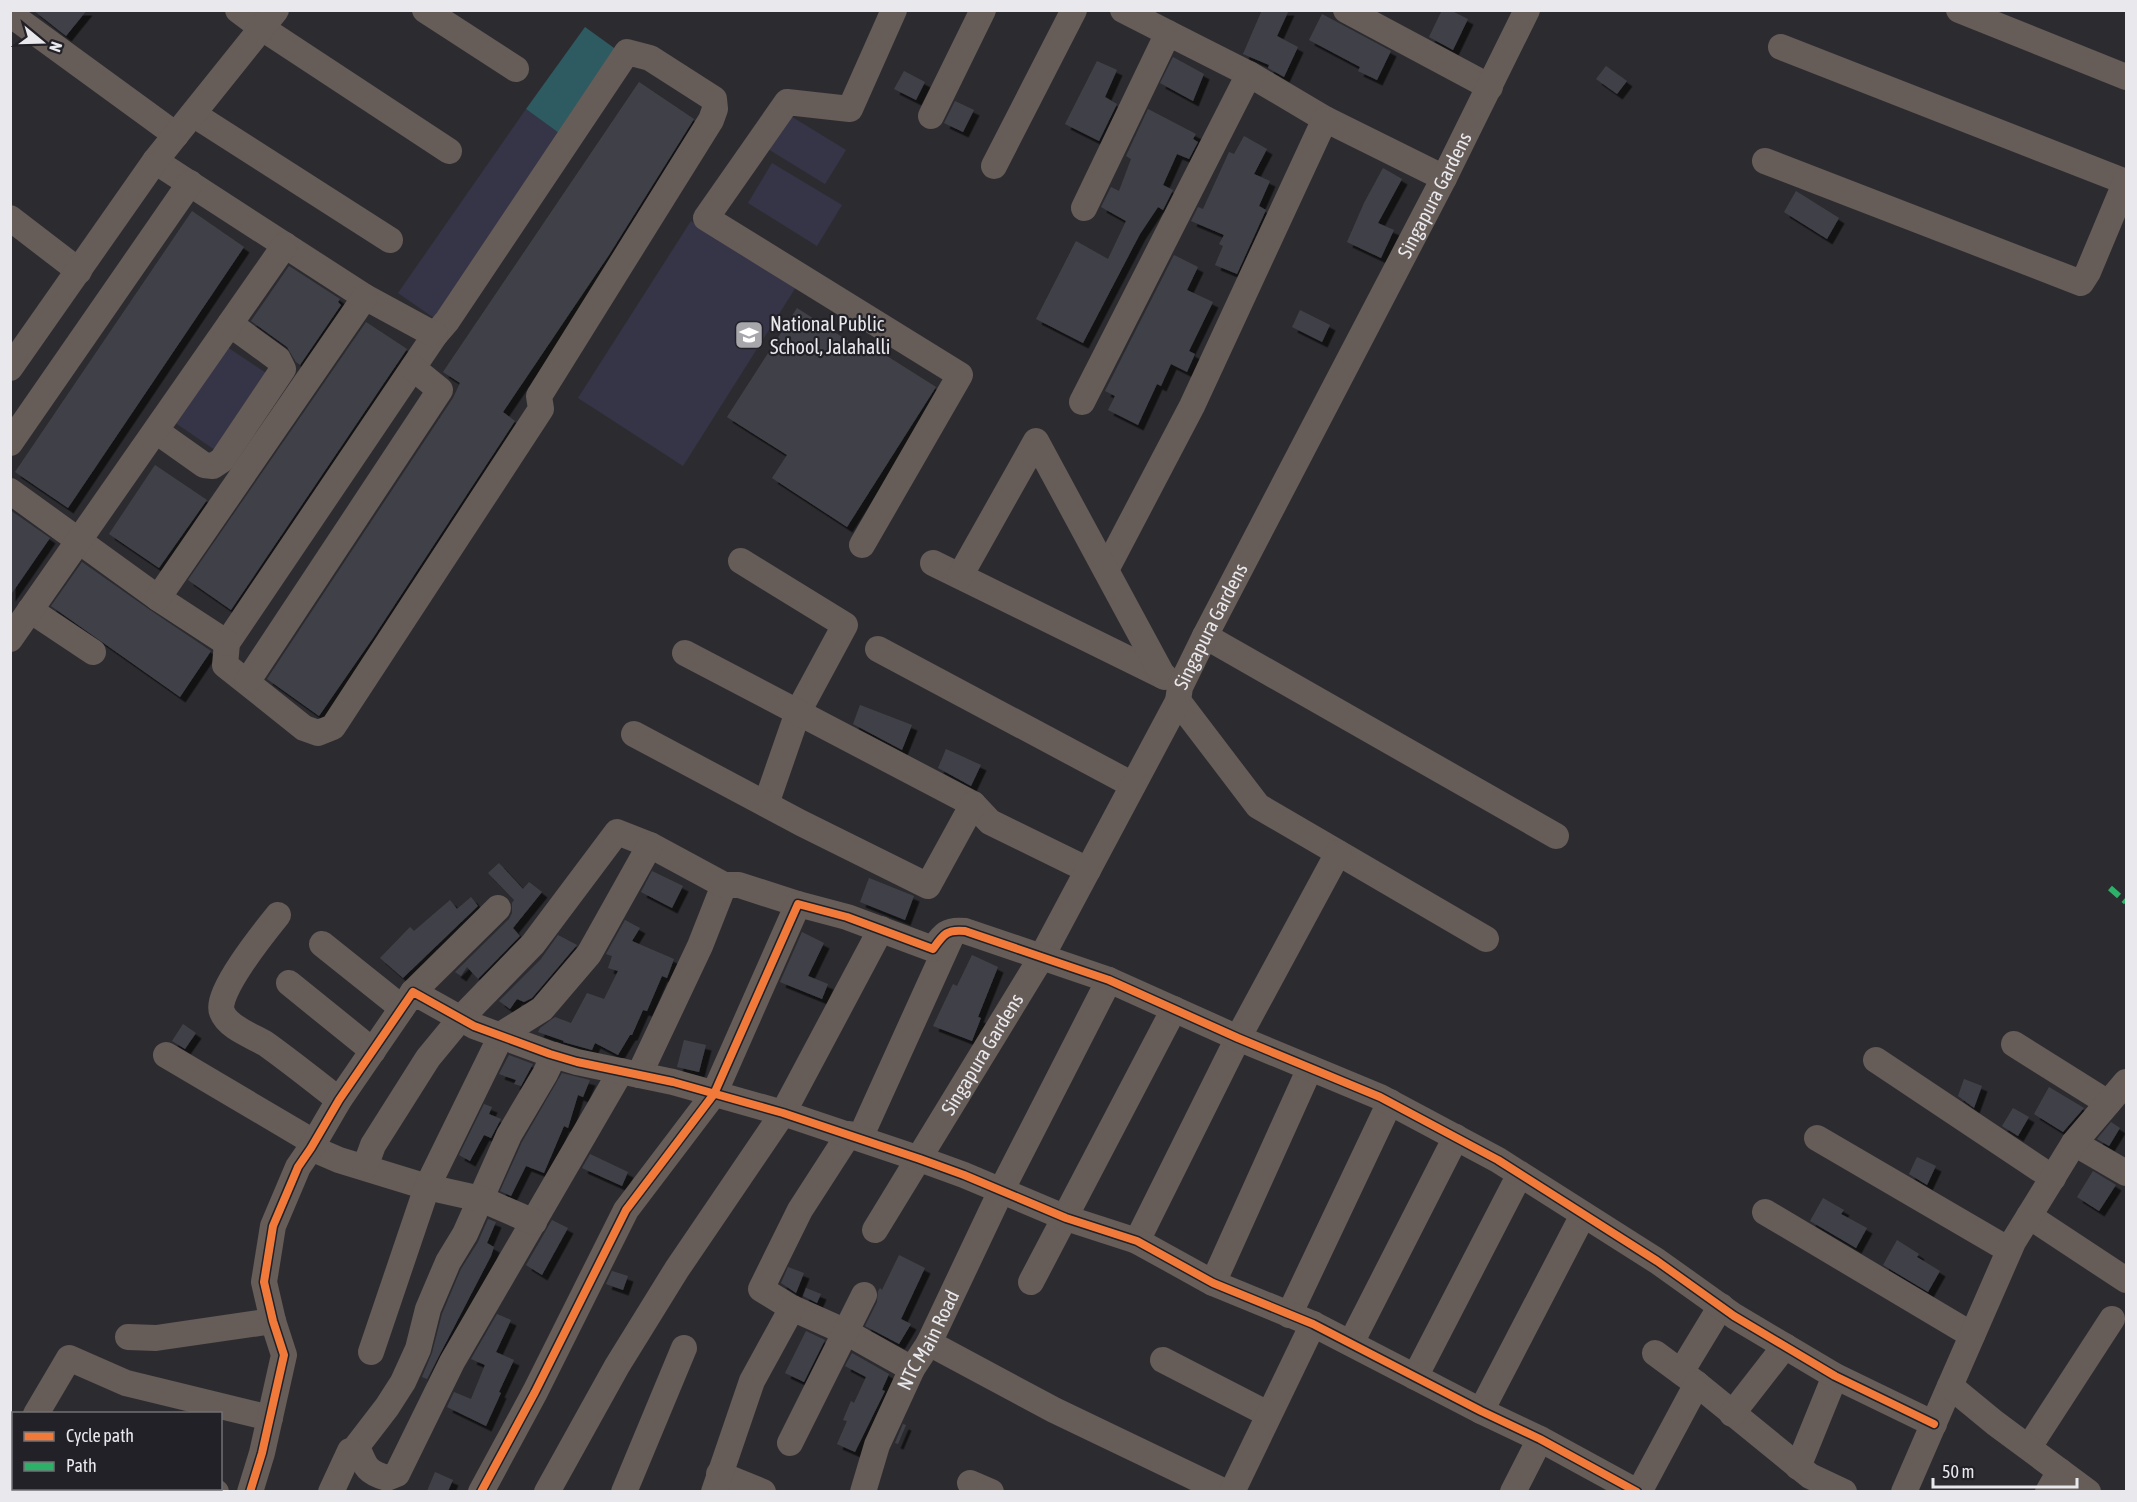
<svg xmlns="http://www.w3.org/2000/svg" width="2137" height="1502" viewBox="0 0 2137 1502" font-family="'Asap Condensed',sans-serif">
<style>
.green{fill:#363548}
.water{fill:#2e5b61}
.building{fill:#414149;filter:url(#shadow)}
.lines{fill:none;stroke-linecap:round;stroke-linejoin:round}
.minor{stroke:#665c58;stroke-width:26}
.quiet{stroke:#2db169;stroke-width:6;stroke-dasharray:12 6;stroke-linecap:butt}
.cycleway-casing{stroke:#212127;stroke-width:11}
.cycleway{stroke:#f17a3a;stroke-width:8}
.labels{text-anchor:middle;stroke-width:4.5;stroke-linejoin:round;paint-order:stroke}
.street-label{font-size:20px;fill:#e9e9ed;stroke:#212127}
.poi-label{font-size:20px;fill:#e9e9ed;stroke:#212127;text-anchor:start}
</style>
<defs>
<filter id="shadow"><feDropShadow dx="5.5" dy="5.5" stdDeviation="0" flood-color="#0009"/></filter>
</defs>
<rect width="100%" height="100%" fill="#2c2c30"/>
<g class="green">
<path d="M 526,109 L 563,136 L 437,320 L 398,293 Z"/>
<path d="M 789,115 L 846,150 L 825,184 L 768,149 Z"/>
<path d="M 772,163 L 842,205 L 817,246 L 748,203 Z"/>
<path d="M 691,221 L 796,287 L 683,466 L 578,398 Z"/>
<path d="M 224,345 L 266,373 L 215,450 L 174,422 Z"/>
</g>
<path class="water" d="M 585,27 L 621,53 L 563,136 L 526,109 Z"/>
<g class="building">
<path d="M 33,10 L 87,10 L 66,36 Z"/>
<path d="M 1262,10 L 1289,10 L 1277,36 L 1298,47 L 1284,77 L 1268,68 L 1269,65 L 1243,54 Z"/>
<path d="M 1442,10 L 1450,10 L 1468,19 L 1453,50 L 1429,37 Z"/>
<path d="M 1322,14 L 1391,51 L 1377,80 L 1358,71 L 1360,67 L 1309,40 Z"/>
<path d="M 1173,57 L 1204,74 L 1193,101 L 1160,83 Z"/>
<path d="M 1097,61 L 1117,70 L 1105,97 L 1117,104 L 1099,141 L 1065,124 Z"/>
<path d="M 1606,66 L 1627,81 L 1617,94 L 1596,79 Z"/>
<path d="M 904,71 L 925,82 L 916,100 L 894,89 Z"/>
<path d="M 639,82 L 694,119 L 609,255 L 503,412 L 515,421 L 373,638 L 319,716 L 267,679 L 453,398 L 460,383 L 443,372 Z"/>
<path d="M 955,101 L 974,110 L 963,132 L 944,123 Z"/>
<path d="M 1148,109 L 1196,134 L 1193,139 L 1198,142 L 1189,159 L 1177,154 L 1163,185 L 1173,190 L 1163,210 L 1158,207 L 1140,234 L 1083,343 L 1036,319 L 1076,241 L 1108,259 L 1126,221 L 1101,207 L 1111,187 L 1119,191 L 1131,159 L 1126,156 Z"/>
<path d="M 1244,136 L 1267,149 L 1254,174 L 1270,181 L 1259,206 L 1266,210 L 1237,274 L 1215,265 L 1223,246 L 1219,244 L 1224,235 L 1191,221 L 1198,207 L 1203,209 L 1229,152 L 1234,154 Z"/>
<path d="M 1383,168 L 1402,179 L 1378,223 L 1394,230 L 1381,258 L 1347,242 L 1364,203 Z"/>
<path d="M 1796,191 L 1839,218 L 1827,239 L 1784,212 Z"/>
<path d="M 192,211 L 244,247 L 68,508 L 15,472 Z"/>
<path d="M 1174,255 L 1198,267 L 1187,290 L 1213,302 L 1189,351 L 1195,354 L 1187,372 L 1171,364 L 1161,386 L 1157,384 L 1138,425 L 1108,410 L 1115,396 L 1105,391 Z"/>
<path d="M 289,266 L 340,299 L 338,302 L 341,305 L 300,365 L 296,362 L 287,347 L 251,321 Z"/>
<path d="M 797,308 L 856,346 L 860,339 L 936,387 L 847,527 L 772,478 L 787,455 L 727,417 Z"/>
<path d="M 1300,310 L 1330,325 L 1322,342 L 1292,327 Z"/>
<path d="M 366,322 L 407,349 L 231,610 L 188,580 Z"/>
<path d="M 155,465 L 207,500 L 159,568 L 109,534 Z"/>
<path d="M 10,510 L 50,538 L 10,596 Z"/>
<path d="M 82,562 L 150,610 L 211,651 L 180,697 L 51,606 Z"/>
<path d="M 860,705 L 912,725 L 902,750 L 853,724 Z"/>
<path d="M 946,749 L 981,765 L 971,786 L 938,768 Z"/>
<path d="M 499,863 L 523,889 L 529,882 L 542,892 L 513,928 L 520,936 L 478,979 L 467,967 L 461,976 L 455,972 L 509,919 L 512,913 L 512,903 L 514,900 L 488,873 Z"/>
<path d="M 652,871 L 683,886 L 672,908 L 641,892 Z"/>
<path d="M 869,878 L 914,896 L 905,920 L 860,902 Z"/>
<path d="M 471,897 L 478,906 L 403,978 L 380,958 L 410,927 L 414,931 L 450,900 L 457,909 Z"/>
<path d="M 625,920 L 640,928 L 632,941 L 674,959 L 667,978 L 662,976 L 647,1011 L 643,1010 L 632,1035 L 630,1035 L 618,1055 L 595,1043 L 592,1050 L 563,1042 L 564,1041 L 538,1032 L 540,1028 L 555,1017 L 571,1023 L 587,993 L 604,999 L 618,971 L 608,968 L 612,956 L 606,954 Z"/>
<path d="M 802,932 L 824,943 L 808,976 L 828,984 L 822,999 L 780,982 Z"/>
<path d="M 558,935 L 577,945 L 532,998 L 524,1002 L 517,999 L 510,1009 L 499,1001 L 541,959 Z"/>
<path d="M 972,955 L 998,967 L 978,1017 L 981,1018 L 972,1041 L 933,1026 L 953,984 L 957,986 Z"/>
<path d="M 183,1024 L 196,1033 L 185,1049 L 172,1041 Z"/>
<path d="M 684,1040 L 706,1045 L 699,1072 L 677,1067 Z"/>
<path d="M 509,1055 L 533,1064 L 521,1086 L 514,1084 L 516,1080 L 499,1074 Z"/>
<path d="M 562,1073 L 590,1080 L 583,1097 L 578,1095 L 568,1128 L 564,1126 L 544,1173 L 526,1166 L 511,1196 L 500,1191 L 522,1142 Z"/>
<path d="M 1964,1079 L 1982,1086 L 1974,1108 L 1958,1096 Z"/>
<path d="M 2049,1087 L 2084,1108 L 2063,1132 L 2034,1114 Z"/>
<path d="M 484,1104 L 492,1107 L 489,1114 L 501,1119 L 491,1138 L 484,1135 L 470,1161 L 459,1155 Z"/>
<path d="M 2013,1108 L 2029,1117 L 2018,1136 L 2002,1126 Z"/>
<path d="M 2111,1122 L 2120,1128 L 2109,1146 L 2097,1139 Z"/>
<path d="M 590,1154 L 628,1172 L 622,1186 L 582,1168 Z"/>
<path d="M 1917,1157 L 1936,1166 L 1927,1185 L 1909,1174 Z"/>
<path d="M 2093,1171 L 2116,1185 L 2099,1211 L 2077,1197 Z"/>
<path d="M 1823,1198 L 1844,1210 L 1841,1214 L 1867,1228 L 1856,1248 L 1810,1221 Z"/>
<path d="M 488,1219 L 496,1222 L 487,1243 L 494,1247 L 491,1256 L 427,1379 L 422,1377 L 432,1353 L 442,1314 L 461,1269 L 478,1242 Z"/>
<path d="M 552,1220 L 568,1228 L 542,1275 L 526,1265 Z"/>
<path d="M 1897,1240 L 1919,1254 L 1917,1257 L 1940,1271 L 1928,1292 L 1883,1265 Z"/>
<path d="M 899,1255 L 925,1268 L 901,1319 L 911,1324 L 899,1344 L 865,1326 L 877,1302 L 878,1291 L 880,1288 L 882,1290 Z"/>
<path d="M 788,1267 L 804,1273 L 796,1293 L 781,1283 Z"/>
<path d="M 612,1271 L 628,1276 L 623,1290 L 606,1284 Z"/>
<path d="M 806,1288 L 821,1294 L 817,1303 L 803,1296 Z"/>
<path d="M 497,1314 L 511,1320 L 496,1352 L 514,1360 L 499,1392 L 501,1393 L 486,1426 L 447,1407 L 454,1392 L 471,1399 L 485,1365 L 471,1359 Z"/>
<path d="M 806,1331 L 825,1340 L 804,1382 L 785,1373 Z"/>
<path d="M 852,1353 L 889,1374 L 882,1390 L 885,1391 L 855,1452 L 837,1444 L 847,1421 L 843,1420 L 851,1401 L 854,1403 L 866,1377 L 845,1366 Z"/>
<path d="M 903,1424 L 906,1425 L 898,1444 L 895,1443 Z"/>
<path d="M 435,1472 L 453,1480 L 448,1491 L 427,1491 Z"/>
</g>
<g class="lines">
<g class="minor">
<path d="M 238,10 L 262,28 L 449,151"/>
<path d="M 425,10 L 516,69"/>
<path d="M 1123,10 L 1168,33"/>
<path d="M 1346,10 L 1490,87"/>
<path d="M 1959,10 L 2126,77"/>
<path d="M 10,14 L 176,135"/>
<path d="M 1781,47 L 2126,182"/>
<path d="M 627,52 L 650,58 L 714,99 L 715,109 L 711,120 L 539,396 L 541,409 L 333,727 L 318,733 L 304,728 L 225,665 L 227,643 L 435,335 L 447,321 Z"/>
<path d="M 193,114 L 390,240"/>
<path d="M 931,116 L 983,10"/>
<path d="M 155,161 L 365,297 L 435,335"/>
<path d="M 1765,161 L 2081,283 L 2088,272 L 2126,181"/>
<path d="M 994,166 L 1074,10"/>
<path d="M 1084,208 L 1168,33 L 1249,74"/>
<path d="M 10,218 L 79,271"/>
<path d="M 10,368 L 155,161 L 276,10"/>
<path d="M 1082,402 L 1249,74 L 1325,119"/>
<path d="M 156,431 L 204,465 L 213,466 L 222,460 L 283,369 L 278,359 L 230,324"/>
<path d="M 10,443 L 190,183"/>
<path d="M 10,491 L 158,598 L 227,643"/>
<path d="M 862,545 L 960,375 L 706,218 L 787,102 L 850,109 L 894,10"/>
<path d="M 741,561 L 845,625 L 798,712 L 766,804"/>
<path d="M 933,563 L 1165,677"/>
<path d="M 1106,570 L 1192,406 L 1325,119 L 1444,178"/>
<path d="M 960,576 L 1036,441 L 1163,676"/>
<path d="M 158,598 L 365,297"/>
<path d="M 30,610 L 93,652"/>
<path d="M 1205,636 L 1556,836"/>
<path d="M 10,639 L 285,245"/>
<path d="M 878,649 L 1133,785"/>
<path d="M 685,653 L 973,804 L 990,822 L 1088,870"/>
<path d="M 247,682 L 440,390 L 413,368"/>
<path d="M 1178,701 L 1258,806 L 1486,939"/>
<path d="M 634,734 L 801,823 L 928,886 L 973,804"/>
<path d="M 278,915 C 265,931 214,994 222,1012 C 228,1028 253,1036 266,1044 C 291,1062 315,1081 339,1100"/>
<path d="M 322,944 L 402,1008"/>
<path d="M 289,983 L 373,1051"/>
<path d="M 413,992 L 498,908"/>
<path d="M 2014,1044 L 2108,1103"/>
<path d="M 166,1055 L 315,1143"/>
<path d="M 554,1055 L 545,1074 L 509,1135 L 465,1234 L 448,1262 L 428,1309 L 418,1349 L 403,1382 L 387,1407 L 357,1446 C 365,1466 366,1472 387,1478 L 397,1474 L 452,1362 L 621,1071"/>
<path d="M 1876,1060 L 2053,1178"/>
<path d="M 639,1075 L 700,946 L 724,885"/>
<path d="M 849,1134 L 800,1210 L 761,1289 L 792,1308 L 846,1332 L 912,1369"/>
<path d="M 860,1138 L 952,935"/>
<path d="M 1817,1138 L 2009,1250"/>
<path d="M 2074,1143 L 2126,1173"/>
<path d="M 311,1148 L 339,1160 L 427,1187 L 481,1199 L 534,1222"/>
<path d="M 365,1167 L 373,1145 L 428,1058 L 461,1018 L 533,944 L 617,832 L 650,845 L 724,885 L 739,885 L 798,904"/>
<path d="M 1765,1212 L 1972,1335"/>
<path d="M 2029,1216 L 2126,1280"/>
<path id="s1" d="M 875,1230 L 1041,958 L 1178,701 L 1180,687 L 1205,636 L 1444,178 L 1527,10"/>
<path d="M 1137,1241 L 1238,1038 L 1338,853"/>
<path d="M 1031,1282 L 1174,1009"/>
<path d="M 1213,1283 L 1310,1068"/>
<path d="M 1289,1315 L 1390,1102"/>
<path d="M 128,1337 L 156,1338 L 273,1321"/>
<path d="M 929,1343 L 1054,1410 L 1225,1492"/>
<path d="M 1351,1343 L 1456,1137"/>
<path d="M 371,1352 L 427,1187 L 502,1034 L 542,1009 L 589,954 L 650,845"/>
<path d="M 1655,1353 L 1697,1384 L 1810,1476 L 1844,1492"/>
<path d="M 1163,1360 L 1268,1414"/>
<path d="M 1681,1372 L 1721,1306"/>
<path d="M 1415,1377 L 1520,1174"/>
<path d="M 1481,1411 L 1583,1215"/>
<path d="M 36,1414 L 69,1358 L 126,1383 L 270,1418"/>
<path d="M 1732,1414 L 1785,1346"/>
<path d="M 790,1443 L 864,1295"/>
<path d="M 2029,1447 L 2112,1319"/>
<path d="M 10,1448 L 14,1444"/>
<path d="M 1798,1467 L 1835,1376"/>
<path d="M 719,1474 L 763,1492"/>
<path d="M 970,1483 L 991,1492"/>
<path d="M 210,1488 L 216,1492"/>
<path d="M 250,1492 L 262,1453 L 284,1355 L 273,1321 L 264,1282 L 273,1226 L 298,1167 L 311,1148 L 339,1100 L 413,992 L 474,1026 L 550,1054 L 577,1062 L 673,1082 L 783,1113 L 920,1159 L 964,1175 L 1066,1218 L 1137,1241 L 1213,1283 L 1313,1324 L 1481,1411 L 1540,1439 L 1637,1492"/>
<path d="M 331,1492 L 350,1451"/>
<path d="M 481,1492 L 535,1392 L 626,1210 L 714,1094 L 798,904 L 847,917 L 933,949 C 943,935 946,929 965,931 L 1109,980 L 1238,1038 L 1380,1097 L 1498,1160 L 1657,1261 L 1734,1316 L 1835,1376 L 1934,1424"/>
<path d="M 547,1492 L 617,1366 L 677,1269 L 783,1113 L 881,929"/>
<path d="M 624,1492 L 684,1348"/>
<path d="M 714,1492 L 752,1381 L 792,1308"/>
<path id="s2" d="M 863,1492 L 877,1445 L 912,1369 L 929,1343 L 1001,1191 L 1109,980"/>
<path d="M 1232,1492 L 1313,1324"/>
<path d="M 1513,1492 L 1540,1439"/>
<path d="M 1639,1492 L 1697,1384"/>
<path d="M 1904,1492 L 1950,1386"/>
<path d="M 2048,1492 L 2060,1471"/>
<path d="M 2088,1492 L 1995,1423 L 1950,1386 L 2013,1242 L 2074,1143 L 2126,1082"/>
</g>
<path class="quiet" d="M 2110,888 L 2126,902"/>
<g class="cycleway-casing">
<g id="cycleway">
<path d="M 250,1492 L 262,1453 L 284,1355 L 273,1321 L 264,1282 L 273,1226 L 298,1167 L 311,1148 L 339,1100 L 413,992 L 474,1026 L 550,1054 L 577,1062 L 673,1082 L 783,1113 L 920,1159 L 964,1175 L 1066,1218 L 1137,1241 L 1213,1283 L 1313,1324 L 1481,1411 L 1540,1439 L 1637,1492"/>
<path d="M 481,1492 L 535,1392 L 626,1210 L 714,1094 L 798,904 L 847,917 L 933,949 C 943,935 946,929 965,931 L 1109,980 L 1238,1038 L 1380,1097 L 1498,1160 L 1657,1261 L 1734,1316 L 1835,1376 L 1934,1424"/>
</g>
</g>
<use href="#cycleway" class="cycleway"/>
</g>
<defs>
<g id="school-square" transform="scale(1.5)"><rect x="-9" y="-9" width="18" height="18" rx="4" fill="#a7a7ab" stroke="#212127"/><path d="M0-5L7-2L0 1L-7-2ZM-4 1L0 2.5L4 1V4Q0 6-4 4Z" fill="#fff"/></g>
</defs>
<g fill-rule="evenodd">
<use href="#school-square" x="749" y="335"/>
</g>
<g class="labels">
<g class="street-label">
<text dy="7" stroke="none"><textPath href="#s1" startOffset="1178">Singapura Gardens</textPath></text>
<text dy="7" stroke="none"><textPath href="#s1" startOffset="692">Singapura Gardens</textPath></text>
<text dy="7" stroke="none"><textPath href="#s1" startOffset="206">Singapura Gardens</textPath></text>
<text dy="7" stroke="none"><textPath href="#s2" startOffset="166">NTC Main Road</textPath></text>
</g>
<g class="poi-label">
<text x="770" y="331">National Public<tspan x="770" dy="23">School, Jalahalli</tspan></text>
</g>
</g>
<rect width="2137" height="1502" fill="none" stroke="#e9e9ed" stroke-width="24"/>
<rect x="12" y="1412" width="210" height="78" fill="#212127" stroke="#717176" stroke-width="1.5"/>
<rect x="24" y="1432" width="30" height="9" fill="#f17a3a" stroke="#717176" stroke-width="1.5"/>
<text x="66" y="1442" font-size="18" fill="#e9e9ed">Cycle path</text>
<rect x="24" y="1462" width="30" height="9" fill="#2db169" stroke="#717176" stroke-width="1.5"/>
<text x="66" y="1472" font-size="18" fill="#e9e9ed">Path</text>
<g transform="translate(42 42) rotate(109)" stroke="#212127" stroke-width="4.5" paint-order="stroke">
<path d="M0-4.5L10 22L0 15L-10 22Z" fill="#e9e9ed"/>
<text y="-9" font-size="16" font-weight="bold" text-anchor="middle" fill="#e9e9ed">N</text>
</g>
<path d="M1933 1478v9h144v-9" fill="none" stroke="#e9e9ed" stroke-width="3"/>
<text x="1942" y="1478" font-size="18" fill="#e9e9ed" stroke="#212127" stroke-width="4.5" paint-order="stroke">50 m</text>
</svg>
